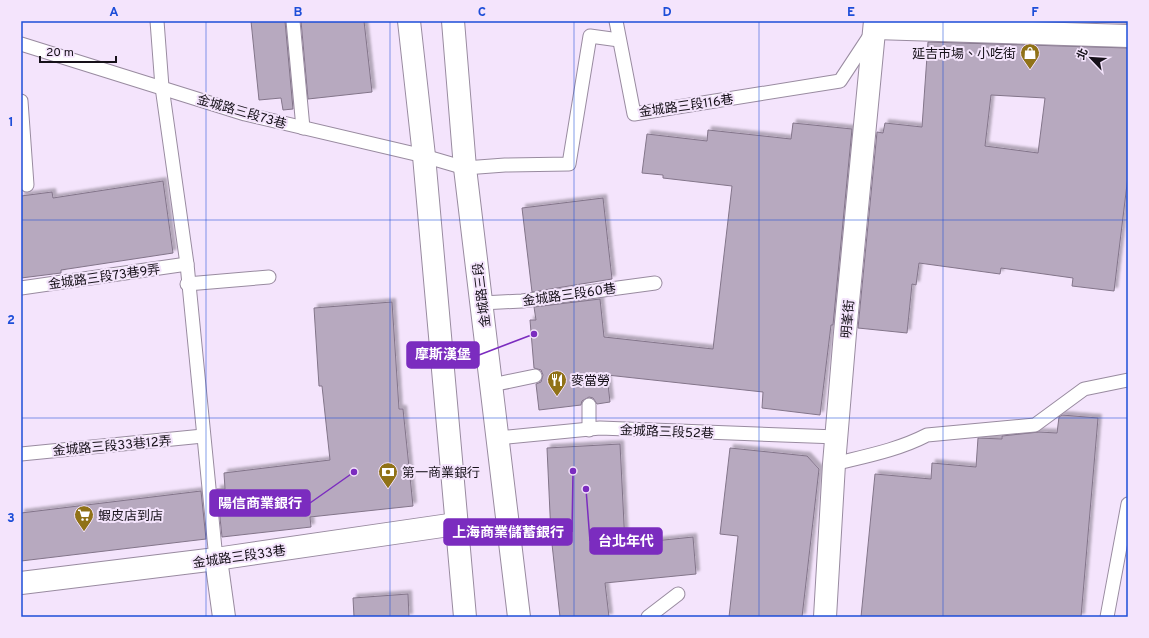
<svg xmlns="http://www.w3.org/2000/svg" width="1149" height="638" viewBox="0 0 1149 638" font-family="Overpass,'Noto Sans TC',sans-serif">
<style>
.building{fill:#b7a9bf;stroke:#83758a;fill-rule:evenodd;filter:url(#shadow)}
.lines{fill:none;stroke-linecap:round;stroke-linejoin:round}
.lane-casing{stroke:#998ba0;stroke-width:15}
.street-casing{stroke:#998ba0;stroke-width:24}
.secondary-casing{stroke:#998ba0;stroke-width:24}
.lane{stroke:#fff;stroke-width:13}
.street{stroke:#fff;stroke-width:22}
.secondary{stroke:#fff;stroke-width:22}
.grid{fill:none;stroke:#1d4ed8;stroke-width:1;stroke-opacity:0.55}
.labels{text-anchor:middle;stroke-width:4;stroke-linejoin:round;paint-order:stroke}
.poi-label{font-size:13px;fill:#161119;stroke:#f4e4fc;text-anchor:start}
.street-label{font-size:13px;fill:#161119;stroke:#f4e4fc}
.leader{fill:none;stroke:#7b2cbf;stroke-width:1.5}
.callout-dot{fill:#7b2cbf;stroke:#f4e4fc;stroke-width:1.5}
.callout{fill:#7b2cbf;stroke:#7b2cbf;stroke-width:1.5}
.callout-label{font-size:14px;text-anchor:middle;font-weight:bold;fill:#fff}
.neatline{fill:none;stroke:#1d4ed8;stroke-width:1.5}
.grid-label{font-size:13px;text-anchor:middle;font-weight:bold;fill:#1d4ed8}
</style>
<defs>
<filter id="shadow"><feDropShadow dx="3.5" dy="-3.5" stdDeviation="1" flood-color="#0004"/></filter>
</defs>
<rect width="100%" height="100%" fill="#f4e4fc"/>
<g class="building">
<path d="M 251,21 L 285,21 L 293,109 L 283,110 L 281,98 L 259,100 Z"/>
<path d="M 301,21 L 364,21 L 372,92 L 308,99 Z"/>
<path d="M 1049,21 L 1128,21 L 1128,23 Z"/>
<path d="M 928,42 L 1128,48 L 1128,176 L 1114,291 L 1072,286 L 1073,278 L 1001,268 L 1000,274 L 919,263 L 916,285 L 912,284 L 907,333 L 858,328 L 877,132 L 883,133 L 885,123 L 922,127 ZM 991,95 L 1045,98 L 1038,153 L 985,146 Z"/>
<path d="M 793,123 L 852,129 L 833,325 L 831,325 L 820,415 L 762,408 L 763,392 L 607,375 L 610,402 L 597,404 L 593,398 L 589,397 L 582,401 L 581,405 L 539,410 L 536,384 L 541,382 L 543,375 L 541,370 L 534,368 L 530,320 L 536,320 L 534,307 L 600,299 L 604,337 L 713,349 L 732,186 L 663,178 L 663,175 L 642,173 L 647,134 L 707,141 L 708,130 L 791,139 Z"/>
<path d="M 163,181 L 173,253 L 61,270 L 61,273 L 21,278 L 21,196 L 52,192 L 53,198 Z"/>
<path d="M 603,198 L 612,279 L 532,292 L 522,208 Z"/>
<path d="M 392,302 L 399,409 L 403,409 L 413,506 L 310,517 L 311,527 L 222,537 L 217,489 L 225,489 L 224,473 L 330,460 L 322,386 L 319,386 L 314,308 Z"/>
<path d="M 1062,415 L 1098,418 L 1081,617 L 861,617 L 875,474 L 931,479 L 932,463 L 976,467 L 978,438 L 1002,439 L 1002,436 L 1039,432 L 1057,433 L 1059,417 Z"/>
<path d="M 620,444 L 625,544 L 693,537 L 696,574 L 605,583 L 609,617 L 560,617 L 551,535 L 547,448 Z"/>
<path d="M 730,448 L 807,456 L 819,469 L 802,617 L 729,617 L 738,536 L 720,534 Z"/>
<path d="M 201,491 L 206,539 L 21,561 L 21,513 Z"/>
<path d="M 408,594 L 409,617 L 354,617 L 353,598 Z"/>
</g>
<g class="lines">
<g class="lane-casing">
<g id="lane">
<path d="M 157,21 L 162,87 L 187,264 L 216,559"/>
<path d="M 293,21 L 303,128"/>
<path d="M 616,21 L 634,114 L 840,81 L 871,34"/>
<path d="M 21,44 L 245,114 L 424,156 L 465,168 L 505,165 L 569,164 L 590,36 L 619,40"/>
<path d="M 21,101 L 27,185"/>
<path d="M 187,284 L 269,277"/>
<path d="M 21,288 L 187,264"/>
<path d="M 482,303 L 522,301 L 655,283"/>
<path d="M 492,385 L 535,376"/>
<path d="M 589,405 L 589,430"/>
<path d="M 498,438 L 600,428 L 837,437"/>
<path d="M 21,454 L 203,436"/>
<path d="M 834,464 C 866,456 898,450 927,435 L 1035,425 L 1084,389 L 1128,380"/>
<path d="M 648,617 L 678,594"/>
<path d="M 1107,617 L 1128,504"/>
</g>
</g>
<g class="street-casing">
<g id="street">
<path d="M 875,28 L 1128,36"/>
<path d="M 216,559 L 224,617"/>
<path d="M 21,583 L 216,559 L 456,524"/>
<path d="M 825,617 L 834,464 L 845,333 L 875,21"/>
</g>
</g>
<g class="secondary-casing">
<g id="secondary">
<path d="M 409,21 L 424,156 L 465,617"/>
<path d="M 453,21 L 465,168 L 519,617"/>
</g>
</g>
<use href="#lane" class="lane"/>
<use href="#street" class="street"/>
<use href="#secondary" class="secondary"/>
</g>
<path class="grid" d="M 206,21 L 206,617M 390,21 L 390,617M 574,21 L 574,617M 759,21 L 759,617M 943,21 L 943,617M 21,220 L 1128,220M 21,418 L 1128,418"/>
<defs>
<g id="shop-pin" transform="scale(1)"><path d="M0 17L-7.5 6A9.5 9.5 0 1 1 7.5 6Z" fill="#907217" stroke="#f4e4fc"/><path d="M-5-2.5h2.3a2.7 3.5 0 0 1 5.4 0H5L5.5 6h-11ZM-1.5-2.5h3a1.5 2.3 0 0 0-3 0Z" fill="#fff"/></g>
<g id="restaurant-pin" transform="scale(1)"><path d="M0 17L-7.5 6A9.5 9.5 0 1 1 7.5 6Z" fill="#907217" stroke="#f4e4fc"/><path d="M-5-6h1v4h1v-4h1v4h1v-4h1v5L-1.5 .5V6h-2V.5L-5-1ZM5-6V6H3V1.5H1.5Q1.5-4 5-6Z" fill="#fff"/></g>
<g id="bank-pin" transform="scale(1)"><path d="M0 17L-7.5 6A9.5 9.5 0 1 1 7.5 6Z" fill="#907217" stroke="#f4e4fc"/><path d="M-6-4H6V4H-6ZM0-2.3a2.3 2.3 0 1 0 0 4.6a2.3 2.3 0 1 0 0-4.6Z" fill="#fff"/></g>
<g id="supermarket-pin" transform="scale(1)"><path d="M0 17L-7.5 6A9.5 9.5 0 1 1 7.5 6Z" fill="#907217" stroke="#f4e4fc"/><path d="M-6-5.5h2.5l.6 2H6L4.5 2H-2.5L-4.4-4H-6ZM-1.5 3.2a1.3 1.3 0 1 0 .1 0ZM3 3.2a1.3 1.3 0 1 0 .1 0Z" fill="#fff"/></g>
</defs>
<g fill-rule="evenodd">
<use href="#shop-pin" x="1030" y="53"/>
<use href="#restaurant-pin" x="557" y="380"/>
<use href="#bank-pin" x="388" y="472"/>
<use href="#supermarket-pin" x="84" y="515"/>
</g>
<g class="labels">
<g class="poi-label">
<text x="1016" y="58" text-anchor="end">延吉市場、小吃街</text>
<text x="571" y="385">麥當勞</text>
<text x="402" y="477">第一商業銀行</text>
<text x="98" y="520">蝦皮店到店</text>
</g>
<g class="street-label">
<text transform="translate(686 105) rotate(-8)" y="5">金城路三段116巷</text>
<text transform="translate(242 111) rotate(16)" y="5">金城路三段73巷</text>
<text transform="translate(104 276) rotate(-8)" y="5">金城路三段73巷9弄</text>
<text transform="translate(569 294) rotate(-8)" y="5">金城路三段60巷</text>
<text transform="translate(481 295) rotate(-97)" y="5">金城路三段</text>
<text transform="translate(847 319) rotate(-85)" y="5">明峯街</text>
<text transform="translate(667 431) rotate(2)" y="5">金城路三段52巷</text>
<text transform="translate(112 445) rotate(-5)" y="5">金城路三段33巷12弄</text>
<text transform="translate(239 556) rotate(-8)" y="5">金城路三段33巷</text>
</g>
</g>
<path class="leader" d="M534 334L479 355M354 472L310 503M573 471L572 532M586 489L590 541"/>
<g class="callout-dot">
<circle cx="534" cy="334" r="4"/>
<circle cx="354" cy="472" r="4"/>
<circle cx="573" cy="471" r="4"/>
<circle cx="586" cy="489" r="4"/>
</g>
<g class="callout">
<rect x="407" y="342" width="72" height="26" rx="4"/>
<rect x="210" y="490" width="100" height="26" rx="4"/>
<rect x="444" y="519" width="128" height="26" rx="4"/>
<rect x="590" y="528" width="72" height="26" rx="4"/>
</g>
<g class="callout-label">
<text x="443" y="359">摩斯漢堡</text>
<text x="260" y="508">陽信商業銀行</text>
<text x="508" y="537">上海商業儲蓄銀行</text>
<text x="626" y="546">台北年代</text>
</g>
<rect width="1149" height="638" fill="none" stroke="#f4e4fc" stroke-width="44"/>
<g transform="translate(1091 58) rotate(295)" stroke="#f4e4fc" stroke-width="3" paint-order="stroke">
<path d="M0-3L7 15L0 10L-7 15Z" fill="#161119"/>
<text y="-6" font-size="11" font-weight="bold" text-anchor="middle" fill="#161119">北</text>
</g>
<path d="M40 56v6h76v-6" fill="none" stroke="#161119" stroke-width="2"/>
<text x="46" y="56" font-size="12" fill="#161119" stroke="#f4e4fc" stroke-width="3" paint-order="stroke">20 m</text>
<rect x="22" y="22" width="1105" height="594" class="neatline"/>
<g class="grid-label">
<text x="114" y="16">A</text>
<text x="298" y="16">B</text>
<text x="482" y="16">C</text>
<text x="667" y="16">D</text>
<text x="851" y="16">E</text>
<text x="1035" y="16">F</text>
<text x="11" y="126">1</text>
<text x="11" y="324">2</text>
<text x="11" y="522">3</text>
</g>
</svg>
